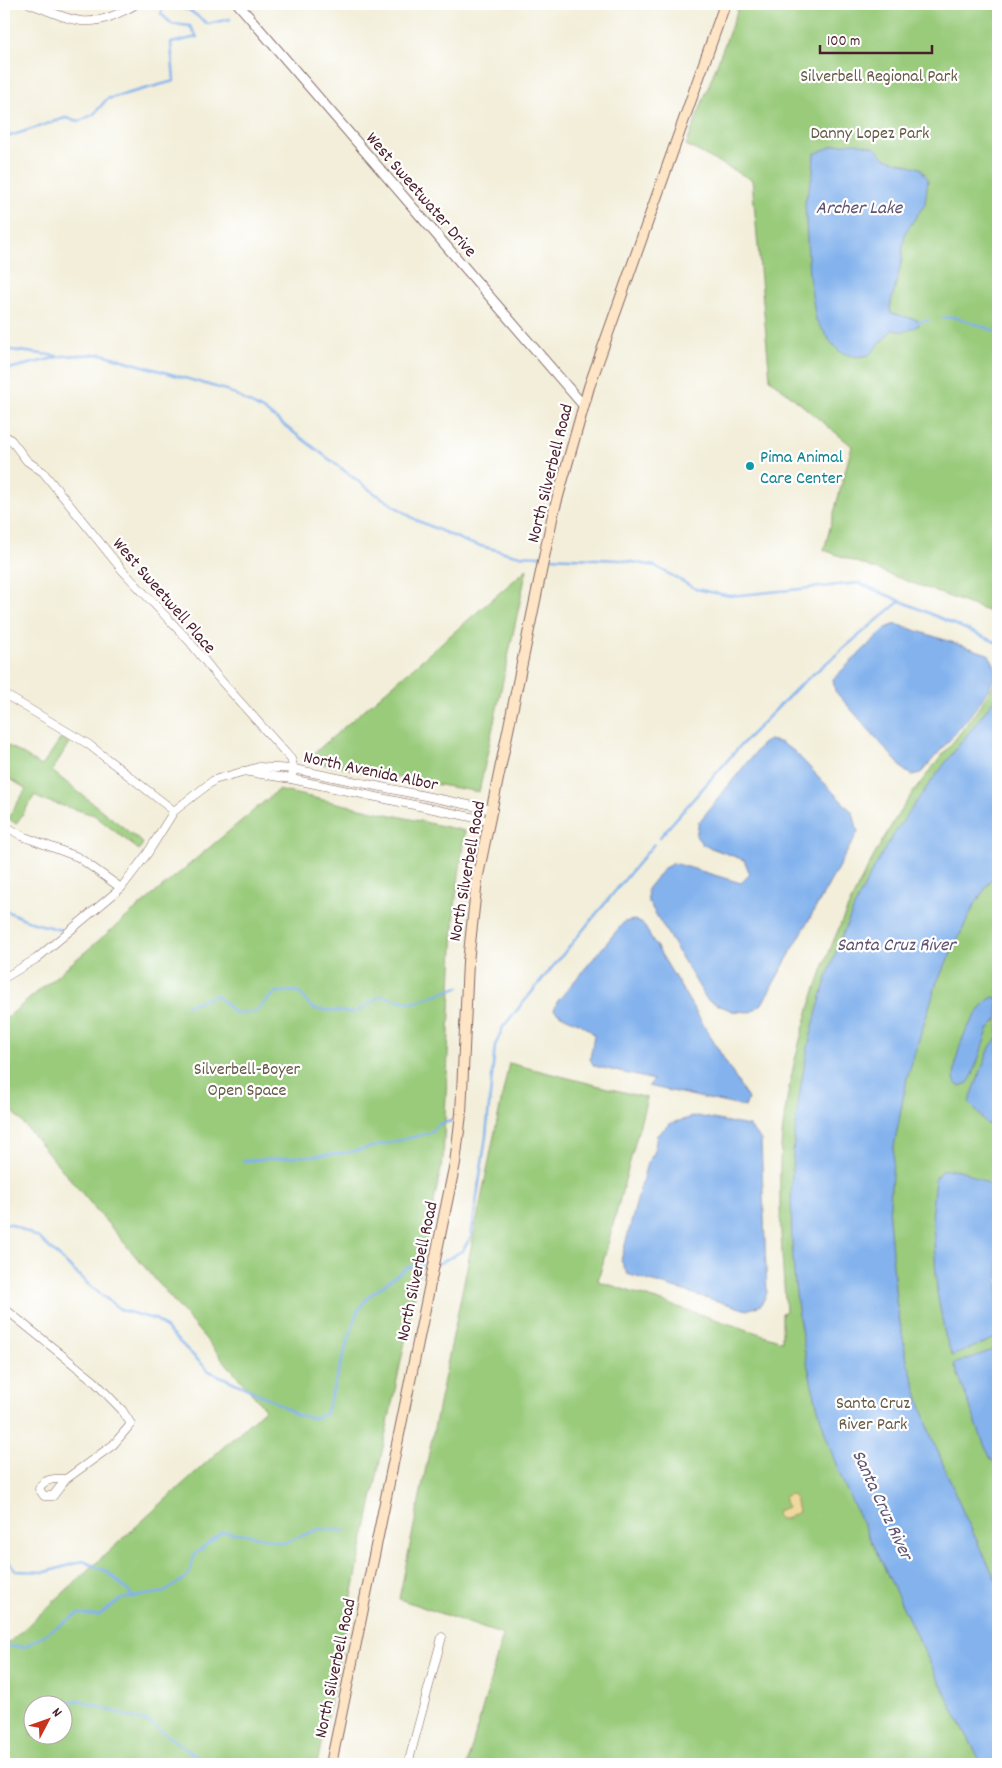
<svg xmlns="http://www.w3.org/2000/svg" width="1002" height="1768" viewBox="0 0 1002 1768" font-family="Dekko,sans-serif">
<style>
.green{fill:#99cb7a;stroke:#727552;fill-rule:evenodd}
.sand{fill:#eeda9e;stroke:#9c7c64}
.water{fill:#83b2ed;stroke:#66688c}
.lines{fill:none;stroke-linecap:round;stroke-linejoin:round}
.stream{stroke:#83b2ed;stroke-width:2.5}
.minor-casing{stroke:#856768;stroke-width:9}
.tertiary-casing{stroke:#856768;stroke-width:11}
.secondary-casing{stroke:#856768;stroke-width:12}
.minor{stroke:#fff;stroke-width:8}
.tertiary{stroke:#fff;stroke-width:9}
.secondary{stroke:#fde5c5;stroke-width:10}
.culture-dot{fill:#0f9aa8;stroke:#fff;stroke-width:2}
.labels{text-anchor:middle;stroke-width:4.5;stroke-linejoin:round;paint-order:stroke}
.park-label{font-size:18px;fill:#665b47;stroke:#fff}
.street-label{font-size:18px;fill:#4a1f2b;stroke:#fff}
.culture-label{font-size:18px;fill:#0d838f;stroke:#fff;text-anchor:start}
.water-label{font-size:19px;font-style:italic;fill:#5e526f;stroke:#fff}
</style>
<rect width="100%" height="100%" fill="#fff"/>
<filter id="ink" filterUnits="userSpaceOnUse"><feTurbulence type="fractalNoise" baseFrequency=".02" numOctaves="2"/><feDisplacementMap in="SourceGraphic" scale="10" xChannelSelector="R" yChannelSelector="G"/><feConvolveMatrix kernelMatrix="1 2 1 2 8 2 1 2 1" color-interpolation-filters="sRGB"/></filter>
<filter id="wash" filterUnits="userSpaceOnUse"><feTurbulence type="fractalNoise" baseFrequency=".0096" numOctaves="4" result="noise"/><feDisplacementMap in="SourceGraphic" scale="20" xChannelSelector="R" yChannelSelector="G"/><feGaussianBlur stdDeviation="1.12" result="paint"/><feColorMatrix in="noise" values="0 0 0 0 0 0 0 0 0 0 0 0 0 0 0 0 0 1.4 0 .05"/><feComposite in="paint" operator="in"/></filter>
<g filter="url(#wash)">
<rect width="100%" height="100%" fill="#f2eed9"/>
<g class="green">
<path d="M 740,4 L 998,4 L 998,615 L 824,550 L 852,446 L 770,379 L 752,180 L 686,145 Z"/>
<path d="M 527,569 L 479,792 L 305,761 Z"/>
<path d="M 998,676 L 998,1764 L 467,1764 L 503,1635 L 399,1599 L 509,1063 L 647,1098 L 598,1281 L 782,1341 L 782,1313 L 786,1311 C 782,1262 779,1213 780,1164 C 785,1046 837,912 899,813 C 929,766 973,725 998,676 Z"/>
<path d="M 61,738 L 69,743 L 52,771 L 143,843 L 139,850 L 94,815 L 40,799 L 35,795 L 16,824 L 8,818 L 26,789 L 4,775 L 4,743 L 42,766 Z"/>
<path d="M 278,790 L 465,831 L 455,905 L 443,1159 L 317,1764 L 4,1764 L 4,1647 L 265,1409 L 4,1101 L 4,1020 ZM 32,1706 L 62,1706 L 62,1736 L 32,1736 Z"/>
</g>
<path class="sand" d="M 790,1494 L 795,1497 L 798,1512 L 785,1519 L 780,1519 L 776,1515 L 777,1511 L 787,1507 L 784,1497 Z"/>
<g class="water">
<path d="M 856,143 L 874,147 L 885,158 L 920,168 L 928,179 L 925,204 L 905,233 L 901,264 L 890,307 L 891,313 L 918,320 L 919,325 C 910,330 903,334 893,329 L 869,355 L 856,357 L 840,352 L 830,341 L 816,320 L 809,277 L 805,202 L 813,172 L 814,154 L 835,145 Z"/>
<path d="M 896,624 L 988,654 C 993,661 997,667 995,675 C 986,702 941,749 921,773 L 912,775 L 905,771 L 835,691 L 833,679 L 886,628 Z"/>
<path d="M 998,694 L 998,869 L 974,906 L 937,982 L 907,1078 L 894,1147 L 889,1217 L 896,1301 L 907,1360 L 930,1433 L 964,1514 L 998,1584 L 998,1764 L 982,1764 C 949,1703 918,1639 888,1576 C 869,1536 847,1496 832,1454 C 768,1267 778,1052 870,875 C 905,809 954,754 998,694 Z"/>
<path d="M 769,740 L 779,742 L 794,751 L 853,813 L 858,832 L 762,1004 L 751,1012 L 732,1011 L 707,1000 L 648,901 L 647,889 L 664,868 L 674,863 L 741,883 L 750,874 L 744,860 L 703,845 L 696,836 L 699,822 L 762,744 Z"/>
<path d="M 634,920 L 643,924 L 748,1099 L 745,1107 L 648,1086 L 654,1080 L 594,1066 L 590,1059 L 594,1035 C 583,1021 568,1022 554,1010 L 557,1002 L 624,922 Z"/>
<path d="M 994,997 L 998,999 L 998,1018 L 988,1030 L 973,1075 L 968,1083 L 960,1086 L 956,1084 L 954,1078 C 956,1052 963,1030 980,1010 C 984,1004 987,999 994,997 Z"/>
<path d="M 998,1037 L 998,1126 L 987,1124 L 969,1102 L 990,1047 Z"/>
<path d="M 697,1116 L 749,1126 L 761,1140 L 767,1293 L 761,1305 L 747,1310 L 627,1274 L 621,1260 L 647,1163 L 654,1153 L 657,1135 L 671,1123 Z"/>
<path d="M 951,1169 L 963,1171 L 998,1188 L 998,1337 L 952,1356 L 945,1335 L 937,1292 L 932,1208 L 935,1178 L 942,1170 Z"/>
<path d="M 998,1348 L 998,1466 L 991,1459 L 985,1447 L 954,1364 Z"/>
</g>
<g class="lines">
<g class="stream">
<path d="M 138,4 L 142,6 L 163,4"/>
<path d="M 267,5 L 273,4"/>
<path d="M 4,138 L 65,118 L 80,121 L 94,114 L 107,99 L 174,81 L 171,43 L 197,37 L 190,26 L 172,24 L 161,14 L 163,4 L 189,10 L 208,24 L 230,19"/>
<path d="M 943,318 L 955,317 L 998,332"/>
<path d="M 918,322 L 929,320"/>
<path d="M 4,349 L 57,356"/>
<path d="M 4,370 L 63,356 L 102,354 L 226,390 L 268,413 L 370,490 L 416,520 L 469,543 L 516,555 L 541,556"/>
<path d="M 546,557 L 620,560 L 655,566 L 696,589 L 730,596 L 859,583 L 998,643"/>
<path d="M 660,837 L 740,746 L 799,686 L 900,601"/>
<path d="M 4,910 L 34,923 L 61,930"/>
<path d="M 187,1005 L 216,995 L 235,1013 L 255,1012 L 276,992 L 298,991 L 313,1009 L 354,1013 L 381,996 L 412,1003 L 459,987"/>
<path d="M 243,1161 L 346,1153 L 430,1133 L 437,1125 L 451,1121"/>
<path d="M 4,1223 L 11,1224 L 39,1238 L 90,1286 L 121,1310 L 157,1320 L 209,1371 L 272,1400 L 297,1415 L 314,1418 L 325,1415 L 357,1312 L 368,1297 L 406,1268 L 424,1263 L 431,1265"/>
<path d="M 438,1264 L 462,1251 L 471,1237 L 486,1136 L 495,1046 L 503,1027 L 654,844"/>
<path d="M 4,1556 L 16,1571 L 46,1572 L 83,1561 L 108,1572 L 132,1595"/>
<path d="M 4,1646 L 25,1647 L 78,1614 L 98,1616 L 121,1599 L 165,1592 L 188,1576 L 195,1554 L 222,1532 L 245,1534 L 284,1543 L 319,1529 L 346,1531"/>
<path d="M 43,1702 L 80,1701 L 150,1723 L 207,1764"/>
</g>
</g>
</g>
<g filter="url(#ink)">
<g class="lines">
<g class="minor-casing">
<g id="minor">
<path d="M 30,4 C 64,16 83,31 119,13 C 125,10 131,8 136,4"/>
<path d="M 4,435 L 11,440 L 27,461 L 43,472 L 123,571 L 190,642 L 216,675 L 291,759 L 294,769 L 291,779"/>
<path d="M 4,694 L 88,744 L 174,811"/>
<path d="M 243,771 L 291,779 L 490,821"/>
<path d="M 4,825 L 22,836 L 78,857 L 121,888"/>
<path d="M 4,978 L 36,959 L 121,888 L 147,854 L 174,811 L 214,780 L 259,767 L 294,769 L 493,810"/>
<path d="M 4,1308 L 94,1381 L 122,1410 L 131,1424 L 113,1445 L 66,1479 L 53,1496 L 44,1496 L 39,1489 C 43,1478 56,1478 66,1479"/>
<path d="M 408,1764 L 442,1637"/>
</g>
</g>
<g class="tertiary-casing">
<path id="tertiary" d="M 238,4 L 583,405"/>
</g>
<g class="secondary-casing">
<path id="secondary" d="M 331,1764 L 455,1163 L 461,1114 L 468,962 L 477,880 L 553,514 L 589,387 L 725,4"/>
</g>
<use href="#minor" class="minor"/>
<use href="#tertiary" class="tertiary"/>
<use href="#secondary" class="secondary"/>
</g>
</g>
<circle class="culture-dot" cx="750" cy="466" r="5"/>
<g class="labels">
<g class="park-label">
<text x="879" y="81">Silverbell Regional Park</text>
<text x="870" y="138">Danny Lopez Park</text>
<text x="247" y="1074">Silverbell-Boyer<tspan x="247" dy="21">Open Space</tspan></text>
<text x="873" y="1408">Santa Cruz<tspan x="873" dy="21">River Park</tspan></text>
</g>
<g class="street-label">
<text transform="translate(422 194) rotate(49)" y="6">West Sweetwater Drive</text>
<text transform="translate(549 473) rotate(-76)" y="6">North Silverbell Road</text>
<text transform="translate(165 595) rotate(49)" y="6">West Sweetwell Place</text>
<text transform="translate(371 770) rotate(12)" y="6">North Avenida Albor</text>
<text transform="translate(466 871) rotate(-80)" y="6">North Silverbell Road</text>
<text transform="translate(416 1271) rotate(-78)" y="6">North Silverbell Road</text>
<text transform="translate(334 1668) rotate(-78)" y="6">North Silverbell Road</text>
</g>
<g class="culture-label">
<text x="760" y="462">Pima Animal<tspan x="760" dy="21">Care Center</tspan></text>
</g>
<g class="water-label">
<text x="859" y="213">Archer Lake</text>
<text x="896" y="950">Santa Cruz River</text>
<text transform="translate(884 1504) rotate(65)" y="7">Santa Cruz River</text>
</g>
</g>
<rect width="1002" height="1768" fill="none" stroke="#fff" stroke-width="20"/>
<g transform="translate(48 1720) rotate(49)"><circle r="24" fill="#ffffff" stroke="#b7a5aa"/>
<path d="M0-4L9 19L0 12L-9 19Z" fill="#c8321e"/>
<text y="-8" font-size="14" font-weight="bold" text-anchor="middle" fill="#4a1f2b">N</text>
</g>
<path d="M820 45v8h112v-8" fill="none" stroke="#4a1f2b" stroke-width="2.5"/>
<text x="827" y="45" font-size="15" fill="#4a1f2b" stroke="#ffffff" stroke-width="4" paint-order="stroke">100 m</text>
</svg>
